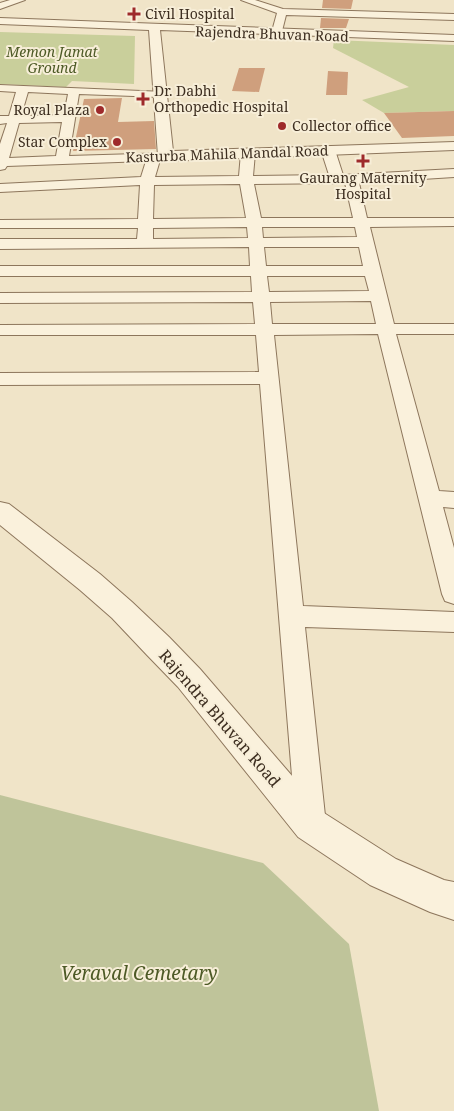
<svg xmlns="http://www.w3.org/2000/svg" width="454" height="1111" viewBox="0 0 454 1111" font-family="'Noto Serif',serif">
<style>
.green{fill:#c9cf9b}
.cemetery{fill:#bfc49a}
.building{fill:#cf9f7d}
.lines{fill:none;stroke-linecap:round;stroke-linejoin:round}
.minor-casing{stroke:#8d765c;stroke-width:2}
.tertiary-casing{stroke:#8d765c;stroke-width:2}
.minor{fill:#faf1dc;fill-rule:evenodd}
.tertiary{fill:#faf1dc;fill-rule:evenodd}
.poi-dot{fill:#9e2a2b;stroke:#f7eed8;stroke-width:2}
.labels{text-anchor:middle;stroke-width:4;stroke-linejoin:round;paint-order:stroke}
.far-poi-label{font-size:14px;fill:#3d2e20;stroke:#f7eed8;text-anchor:start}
.far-street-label{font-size:14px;fill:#3d2e20;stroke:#f7eed8}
.far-park-label{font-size:14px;font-style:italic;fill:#4d5a26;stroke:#f7eed8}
.street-label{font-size:16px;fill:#3d2e20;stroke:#f7eed8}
.near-park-label{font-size:19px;font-style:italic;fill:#4d5a26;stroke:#f7eed8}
</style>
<rect width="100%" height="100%" fill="#f0e4c8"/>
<g class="green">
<path d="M 0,32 L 135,36 L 134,84 L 72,81 L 66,87 L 0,84 Z"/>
<path d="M 334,40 L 454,45 L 454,111 L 384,113 L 362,100 L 409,87 L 333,48 Z"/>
</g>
<path class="cemetery" d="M 0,795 L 263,863 L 349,944 L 379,1111 L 0,1111 Z"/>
<g class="building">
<path d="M 323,0 L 353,0 L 351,9 L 322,8 Z"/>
<path d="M 321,18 L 349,19 L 346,28 L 320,28 Z"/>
<path d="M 239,68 L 265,68 L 259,92 L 232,91 Z"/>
<path d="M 328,71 L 348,72 L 347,95 L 326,95 Z"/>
<path d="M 122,98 L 118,122 L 154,121 L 156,149 L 73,151 L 84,99 Z"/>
<path d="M 454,111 L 454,136 L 402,138 L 384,113 Z"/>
</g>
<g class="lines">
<g class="minor-casing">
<g id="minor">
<path d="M 10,0 L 25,0 L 0,9 L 0,3 Z"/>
<path d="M 241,0 L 255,0 L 283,9 L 454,14 L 454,20 L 286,15 L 281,35 L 276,38 L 271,35 L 277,13 Z"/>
<path d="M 0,85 L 165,92 L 167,94 L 165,96 L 161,97 L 79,94 L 69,156 L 171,153 L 173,156 L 171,159 L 160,160 L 155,177 L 239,176 L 241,153 L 248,149 L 255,153 L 253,176 L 329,175 L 321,150 L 328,146 L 335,150 L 343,175 L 454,169 L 454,177 L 359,183 L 367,218 L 454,218 L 454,226 L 370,227 L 394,324 L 454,324 L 454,334 L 396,334 L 439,491 L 454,492 L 454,508 L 443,507 L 454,548 L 454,604 L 445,601 L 442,594 L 378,334 L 274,335 L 303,606 L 454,612 L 454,632 L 305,627 L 326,825 L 322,836 L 311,840 L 300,836 L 296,825 L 260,384 L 0,385 L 0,373 L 259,372 L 256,335 L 0,335 L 0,325 L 255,324 L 253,302 L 0,303 L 0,293 L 252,292 L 251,276 L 0,276 L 0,266 L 250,266 L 249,247 L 0,249 L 0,239 L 137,239 L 138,228 L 0,228 L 0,220 L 138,219 L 140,185 L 0,192 L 0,184 L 141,177 L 146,161 L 7,166 L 5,169 L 0,170 L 0,144 L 7,123 L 0,124 L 0,116 L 9,116 L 16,92 L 0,91 ZM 28,92 L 68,94 L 64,115 L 21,116 ZM 62,122 L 56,156 L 9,158 L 19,123 ZM 345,183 L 353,218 L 261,218 L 254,184 ZM 240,184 L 246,218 L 153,219 L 154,185 ZM 247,227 L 248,238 L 153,239 L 153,228 ZM 262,227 L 355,227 L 357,237 L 263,238 ZM 264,247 L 359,247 L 363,266 L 266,266 ZM 267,276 L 365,276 L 369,291 L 269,292 ZM 371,301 L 376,324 L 272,324 L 270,302 Z"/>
</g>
</g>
<g class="tertiary-casing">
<g id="tertiary">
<path d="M 0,18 L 454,35 L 454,41 L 160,30 L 173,151 L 454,142 L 454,150 L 166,161 L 161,159 L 158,156 L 149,30 L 0,24 Z"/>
<path d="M 0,502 L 9,504 L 100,574 L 132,602 L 169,637 L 200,669 L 324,813 L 396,859 L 444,880 L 454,882 L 454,920 L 430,912 L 370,885 L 298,837 L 178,687 L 147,655 L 112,618 L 80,590 L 0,525 Z"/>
</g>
</g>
<use href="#minor" class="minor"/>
<use href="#tertiary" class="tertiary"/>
</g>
<g class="poi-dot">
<path d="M131.5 6.5h5v5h5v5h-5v5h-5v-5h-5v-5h5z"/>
<path d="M140.5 91.5h5v5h5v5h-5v5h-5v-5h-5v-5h5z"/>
<circle cx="100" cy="110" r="5"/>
<circle cx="282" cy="126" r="5"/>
<circle cx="117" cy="142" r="5"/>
<path d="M360.5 153.5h5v5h5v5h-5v5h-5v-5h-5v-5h5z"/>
</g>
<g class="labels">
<g class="far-poi-label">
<text x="145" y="19">Civil Hospital</text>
<text x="154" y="96">Dr. Dabhi<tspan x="154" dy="16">Orthopedic Hospital</tspan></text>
<text x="90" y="115" text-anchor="end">Royal Plaza</text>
<text x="292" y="131">Collector office</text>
<text x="107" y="147" text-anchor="end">Star Complex</text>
<text x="363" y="183" text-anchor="middle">Gaurang Maternity<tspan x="363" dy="16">Hospital</tspan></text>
</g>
<g class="far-street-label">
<text transform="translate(272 34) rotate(2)" y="5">Rajendra Bhuvan Road</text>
<text transform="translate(227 154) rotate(-2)" y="5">Kasturba Mahila Mandal Road</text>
</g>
<g class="far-park-label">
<text x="52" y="57">Memon Jamat<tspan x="52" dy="16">Ground</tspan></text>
</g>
<g class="street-label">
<text transform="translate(220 718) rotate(49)" y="6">Rajendra Bhuvan Road</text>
</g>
<g class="near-park-label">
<text x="139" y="980">Veraval Cemetary</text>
</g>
</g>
</svg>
